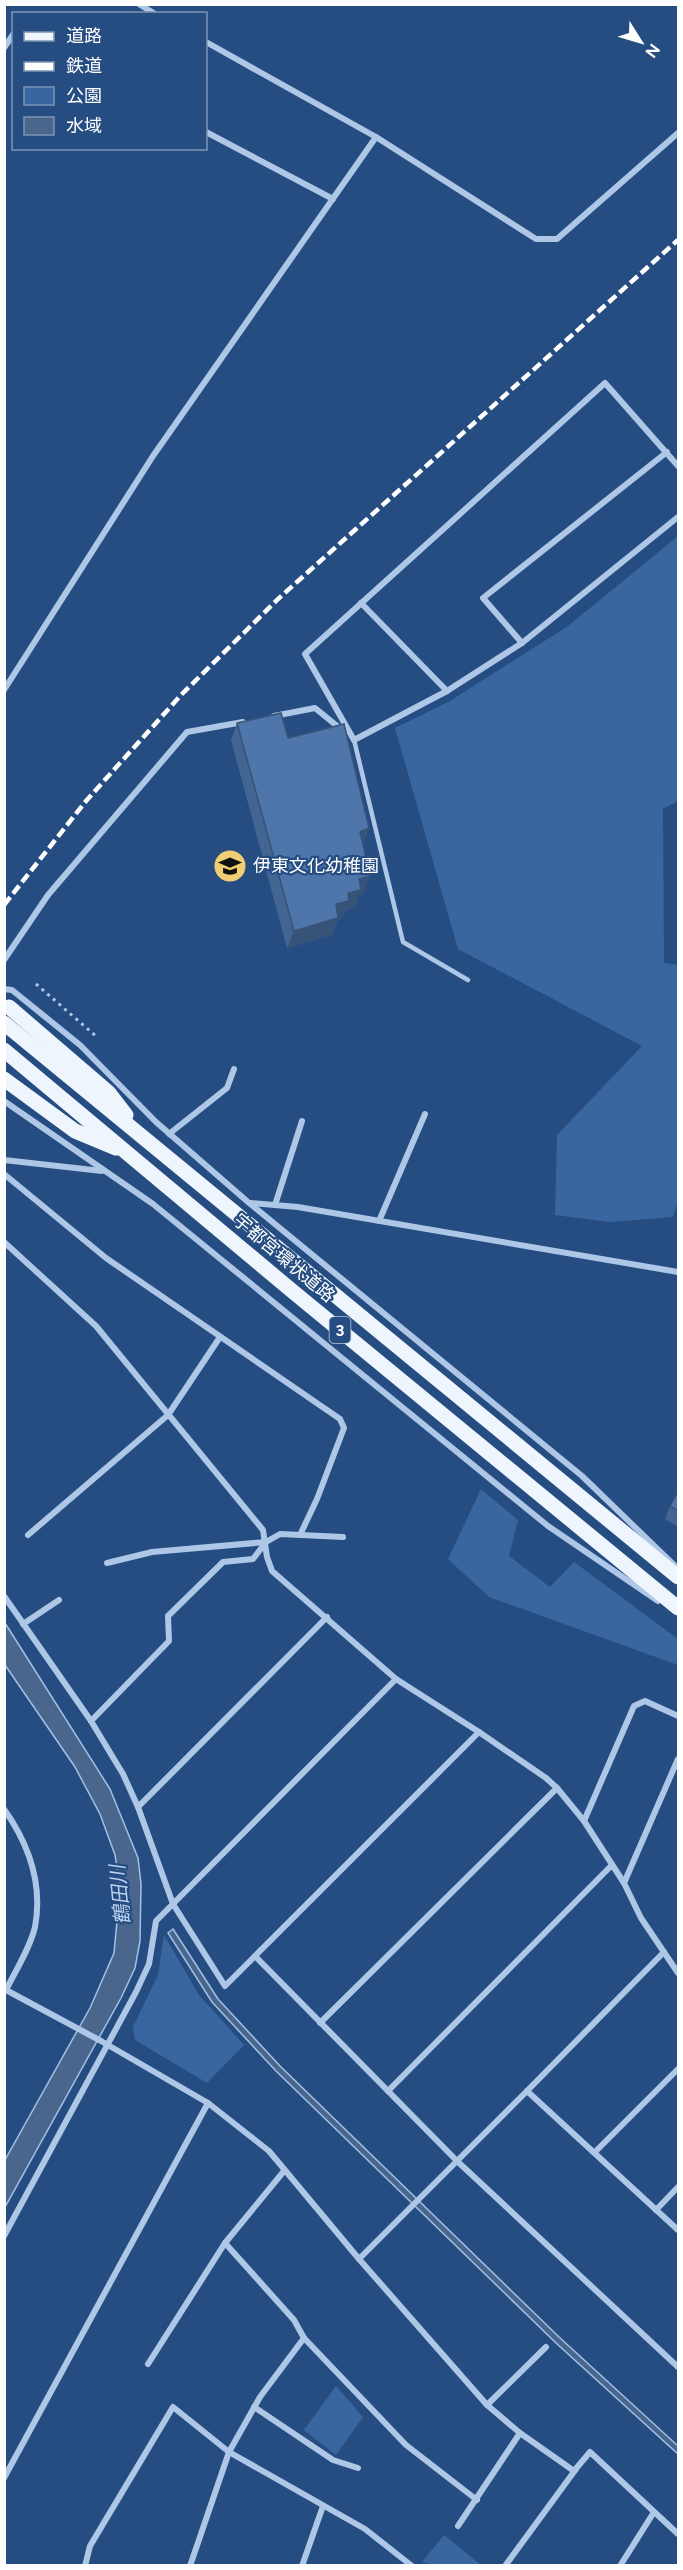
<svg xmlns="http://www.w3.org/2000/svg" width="683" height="2570" viewBox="0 0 683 2570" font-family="Figtree,'Noto Sans JP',sans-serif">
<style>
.green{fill:#3a669f}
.water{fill:#4a668c;stroke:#a2c1e7;stroke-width:1.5}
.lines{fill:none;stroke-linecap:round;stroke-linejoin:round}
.path{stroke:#aec7e7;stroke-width:3;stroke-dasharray:3 4.5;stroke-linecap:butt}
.service{stroke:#aec7e7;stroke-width:4.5}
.minor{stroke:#aec7e7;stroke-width:6}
.primary{stroke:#eff5fd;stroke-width:15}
.rail{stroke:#fff;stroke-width:4.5;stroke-dasharray:10 4.5;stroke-linecap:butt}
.wall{fill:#436593}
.shaded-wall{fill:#375378}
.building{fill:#4e76ab;stroke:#375378;stroke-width:1.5}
.labels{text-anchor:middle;stroke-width:4.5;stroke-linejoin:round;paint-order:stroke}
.shield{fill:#264d82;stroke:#becada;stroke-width:1.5}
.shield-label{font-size:16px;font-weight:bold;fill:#fff}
.poi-label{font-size:18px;fill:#fff;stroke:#264d82;text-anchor:start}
.street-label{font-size:18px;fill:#fff;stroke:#264d82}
.water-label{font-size:20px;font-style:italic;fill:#b9d1ee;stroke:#264d82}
</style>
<rect width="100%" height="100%" fill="#264d82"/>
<g class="green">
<path d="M 678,536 L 678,801 L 663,809 L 664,963 L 678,965 L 678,1201 L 673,1217 L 609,1222 L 555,1215 L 557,1135 L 642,1046 L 458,949 L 395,728 L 450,701 L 568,626 Z"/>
<path d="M 481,1489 L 518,1520 L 509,1556 L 550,1587 L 574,1562 L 678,1639 L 678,1665 L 489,1597 L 448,1559 Z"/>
<path d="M 164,1935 L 199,1995 L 244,2045 L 207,2083 L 135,2040 L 133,2027 L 158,1975 Z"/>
<path d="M 336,2386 L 363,2417 L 336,2455 L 304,2430 Z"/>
<path d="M 444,2535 L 481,2565 L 433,2565 L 422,2562 Z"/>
</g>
<g class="water">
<path d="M 5,1623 L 110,1789 L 138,1858 L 141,1884 L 140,1941 L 135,1968 L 121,1998 L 5,2207 L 5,2160 L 90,2008 L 114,1953 L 120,1889 L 115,1855 L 100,1814 L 75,1767 L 5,1665 Z"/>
<path d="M 173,1929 L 218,1999 L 280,2066 L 559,2337 L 678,2446 L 678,2454 L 556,2343 L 276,2071 L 212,2002 L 168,1933 Z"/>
</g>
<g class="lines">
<path class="path" d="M 36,984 L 97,1037"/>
<path class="service" d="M 354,740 L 403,942 L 468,980"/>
<g class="minor">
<path d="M 139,4 L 155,14"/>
<path d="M 206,42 L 376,137 L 536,239 L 557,239 L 678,133"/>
<path d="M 4,48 L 14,33"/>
<path d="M 206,132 L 333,199"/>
<path d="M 361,603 L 447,691"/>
<path d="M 522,643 L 483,598 L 667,452"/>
<path d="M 4,690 L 153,456 L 376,137"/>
<path d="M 274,716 L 315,708 L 342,730"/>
<path d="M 354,740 L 305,654 L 605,383 L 678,466"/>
<path d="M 354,740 L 447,691 L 522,643 L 678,517"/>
<path d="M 4,960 L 48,895 L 187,732 L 243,722"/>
<path d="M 4,989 L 12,990 L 80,1045 L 156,1122 L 248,1202 L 582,1476 L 674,1565"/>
<path d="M 4,1101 L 153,1204 L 548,1526 L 658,1601"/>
<path d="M 169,1134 L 227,1088 L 234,1069"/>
<path d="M 4,1160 L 102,1171"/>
<path d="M 4,1174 L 106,1258 L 340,1419 L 344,1428 L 317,1499 L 300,1535"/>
<path d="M 250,1203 L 298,1207 L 678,1272"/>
<path d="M 275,1205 L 302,1121"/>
<path d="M 379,1221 L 425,1114"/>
<path d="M 4,1242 L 96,1326 L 263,1530 L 267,1557 L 272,1571 L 396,1679 L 479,1732 L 546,1778 L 557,1788 L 584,1821 L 624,1883 L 641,1918 L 678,1973"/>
<path d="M 28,1535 L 168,1415 L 220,1337"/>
<path d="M 107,1563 L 152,1552 L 266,1542"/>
<path d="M 4,1596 L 91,1721 L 123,1774 L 138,1807 L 173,1904 L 225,1986 L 255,1956 L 457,2161 L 527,2091"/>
<path d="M 23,1624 L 59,1600"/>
<path d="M 91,1721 L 169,1641 L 168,1616 L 223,1562 L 253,1559 L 266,1542 L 280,1534 L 343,1537"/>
<path d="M 138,1807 L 327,1617"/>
<path d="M 4,1809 C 28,1843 43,1884 35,1927 C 30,1948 16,1970 6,1990 L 101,2041 L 208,2103"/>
<path d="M 584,1821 L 634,1706 L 645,1701 L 678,1716"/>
<path d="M 624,1883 L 678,1759"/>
<path d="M 664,1952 L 527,2091 L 678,2230"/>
<path d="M 255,1956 L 479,1732"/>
<path d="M 320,2023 L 557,1788"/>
<path d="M 388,2091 L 611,1866"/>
<path d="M 595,2152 L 678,2069"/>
<path d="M 656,2210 L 678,2187"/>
<path d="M 4,2236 L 136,1992 L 149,1964 L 156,1921 L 396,1679"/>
<path d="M 225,2243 L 294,2320 L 304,2338 L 406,2445 L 477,2500"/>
<path d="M 359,2259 L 487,2405 L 520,2433 L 458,2526"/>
<path d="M 148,2364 L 225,2243 L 284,2171"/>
<path d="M 487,2405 L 546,2347"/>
<path d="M 254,2407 L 333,2460 L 358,2468"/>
<path d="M 520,2433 L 574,2471 L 590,2452 L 678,2534"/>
<path d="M 4,2478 L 208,2103 L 269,2151 L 359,2259 L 457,2161 L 678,2367"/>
<path d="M 85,2566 L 90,2546 L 173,2407 L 229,2452 L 365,2529 L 412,2566"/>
<path d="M 190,2566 L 229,2452 L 260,2397 L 304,2338"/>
<path d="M 302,2566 L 323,2506"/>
<path d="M 505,2566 L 576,2469"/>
<path d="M 620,2566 L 654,2512"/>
</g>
<g class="primary">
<path d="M 9,1007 L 109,1093 L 126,1115"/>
<path d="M 4,1023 L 678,1577"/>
<path d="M 4,1050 L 291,1290 L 678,1608"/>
<path d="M 4,1079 L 75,1131 L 116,1148"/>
</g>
<path class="rail" d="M 4,905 L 86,801 L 182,694 L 278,599 L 678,240"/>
</g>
<g class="wall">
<path d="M 237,723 L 288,738 L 369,828 L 363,843 L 364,893 L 359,895 L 355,907 L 346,910 L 342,918 L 338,919 L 332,935 L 287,948 L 231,740 Z"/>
<path d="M 678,1492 L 678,1527 L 665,1519 L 670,1506 Z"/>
</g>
<g class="shaded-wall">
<path d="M 369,828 L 362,845 L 360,832 Z"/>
<path d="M 370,876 L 364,893 L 359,895 L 355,907 L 346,910 L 342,918 L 338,919 L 332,935 L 287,948 L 294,931 L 336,904 L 359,879 Z"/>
</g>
<g class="building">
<path d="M 281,713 L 288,738 L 344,724 L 369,828 L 360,832 L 370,876 L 359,879 L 361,890 L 348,893 L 349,901 L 336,904 L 338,918 L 294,931 L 237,723 Z"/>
<path d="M 678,1492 L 678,1511 L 670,1506 Z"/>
</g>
<defs>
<g id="school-disc" transform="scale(1.725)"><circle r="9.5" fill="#f0ce73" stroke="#264d82"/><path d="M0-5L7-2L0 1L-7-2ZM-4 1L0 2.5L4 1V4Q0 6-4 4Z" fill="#111"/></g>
</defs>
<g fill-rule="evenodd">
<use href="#school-disc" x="230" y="866"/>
</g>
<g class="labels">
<rect class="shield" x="329.5" y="1317" width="21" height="26" rx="4.5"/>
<g class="shield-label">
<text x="340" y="1336">3</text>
</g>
<g class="poi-label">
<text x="253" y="872">伊東文化幼稚園</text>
</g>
<g class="street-label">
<text transform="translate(284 1258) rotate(40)" y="6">宇都宮環状道路</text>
</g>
<g class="water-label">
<text transform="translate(120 1895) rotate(-96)" y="7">鶴田川</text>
</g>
</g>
<rect width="683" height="2570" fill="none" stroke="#ffffff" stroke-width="12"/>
<rect x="12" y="12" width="195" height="138" fill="#264d82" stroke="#7d94b4" stroke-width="1.5"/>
<rect x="24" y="32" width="30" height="9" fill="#eff5fd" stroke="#7d94b4" stroke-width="1.5"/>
<text x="66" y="42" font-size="18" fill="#ffffff">道路</text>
<rect x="24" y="62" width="30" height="9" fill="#ffffff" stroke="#7d94b4" stroke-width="1.5"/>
<text x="66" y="72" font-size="18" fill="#ffffff">鉄道</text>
<rect x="24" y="87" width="30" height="18" fill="#3a669f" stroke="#7d94b4" stroke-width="1.5"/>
<text x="66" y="102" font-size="18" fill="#ffffff">公園</text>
<rect x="24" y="117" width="30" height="18" fill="#4a668c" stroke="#7d94b4" stroke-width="1.5"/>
<text x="66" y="132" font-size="18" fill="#ffffff">水域</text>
<g transform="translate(641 42) rotate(127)" stroke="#264d82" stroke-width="4.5" paint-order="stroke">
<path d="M0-4.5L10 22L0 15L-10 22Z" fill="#ffffff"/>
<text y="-9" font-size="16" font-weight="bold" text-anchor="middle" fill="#ffffff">N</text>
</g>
</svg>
